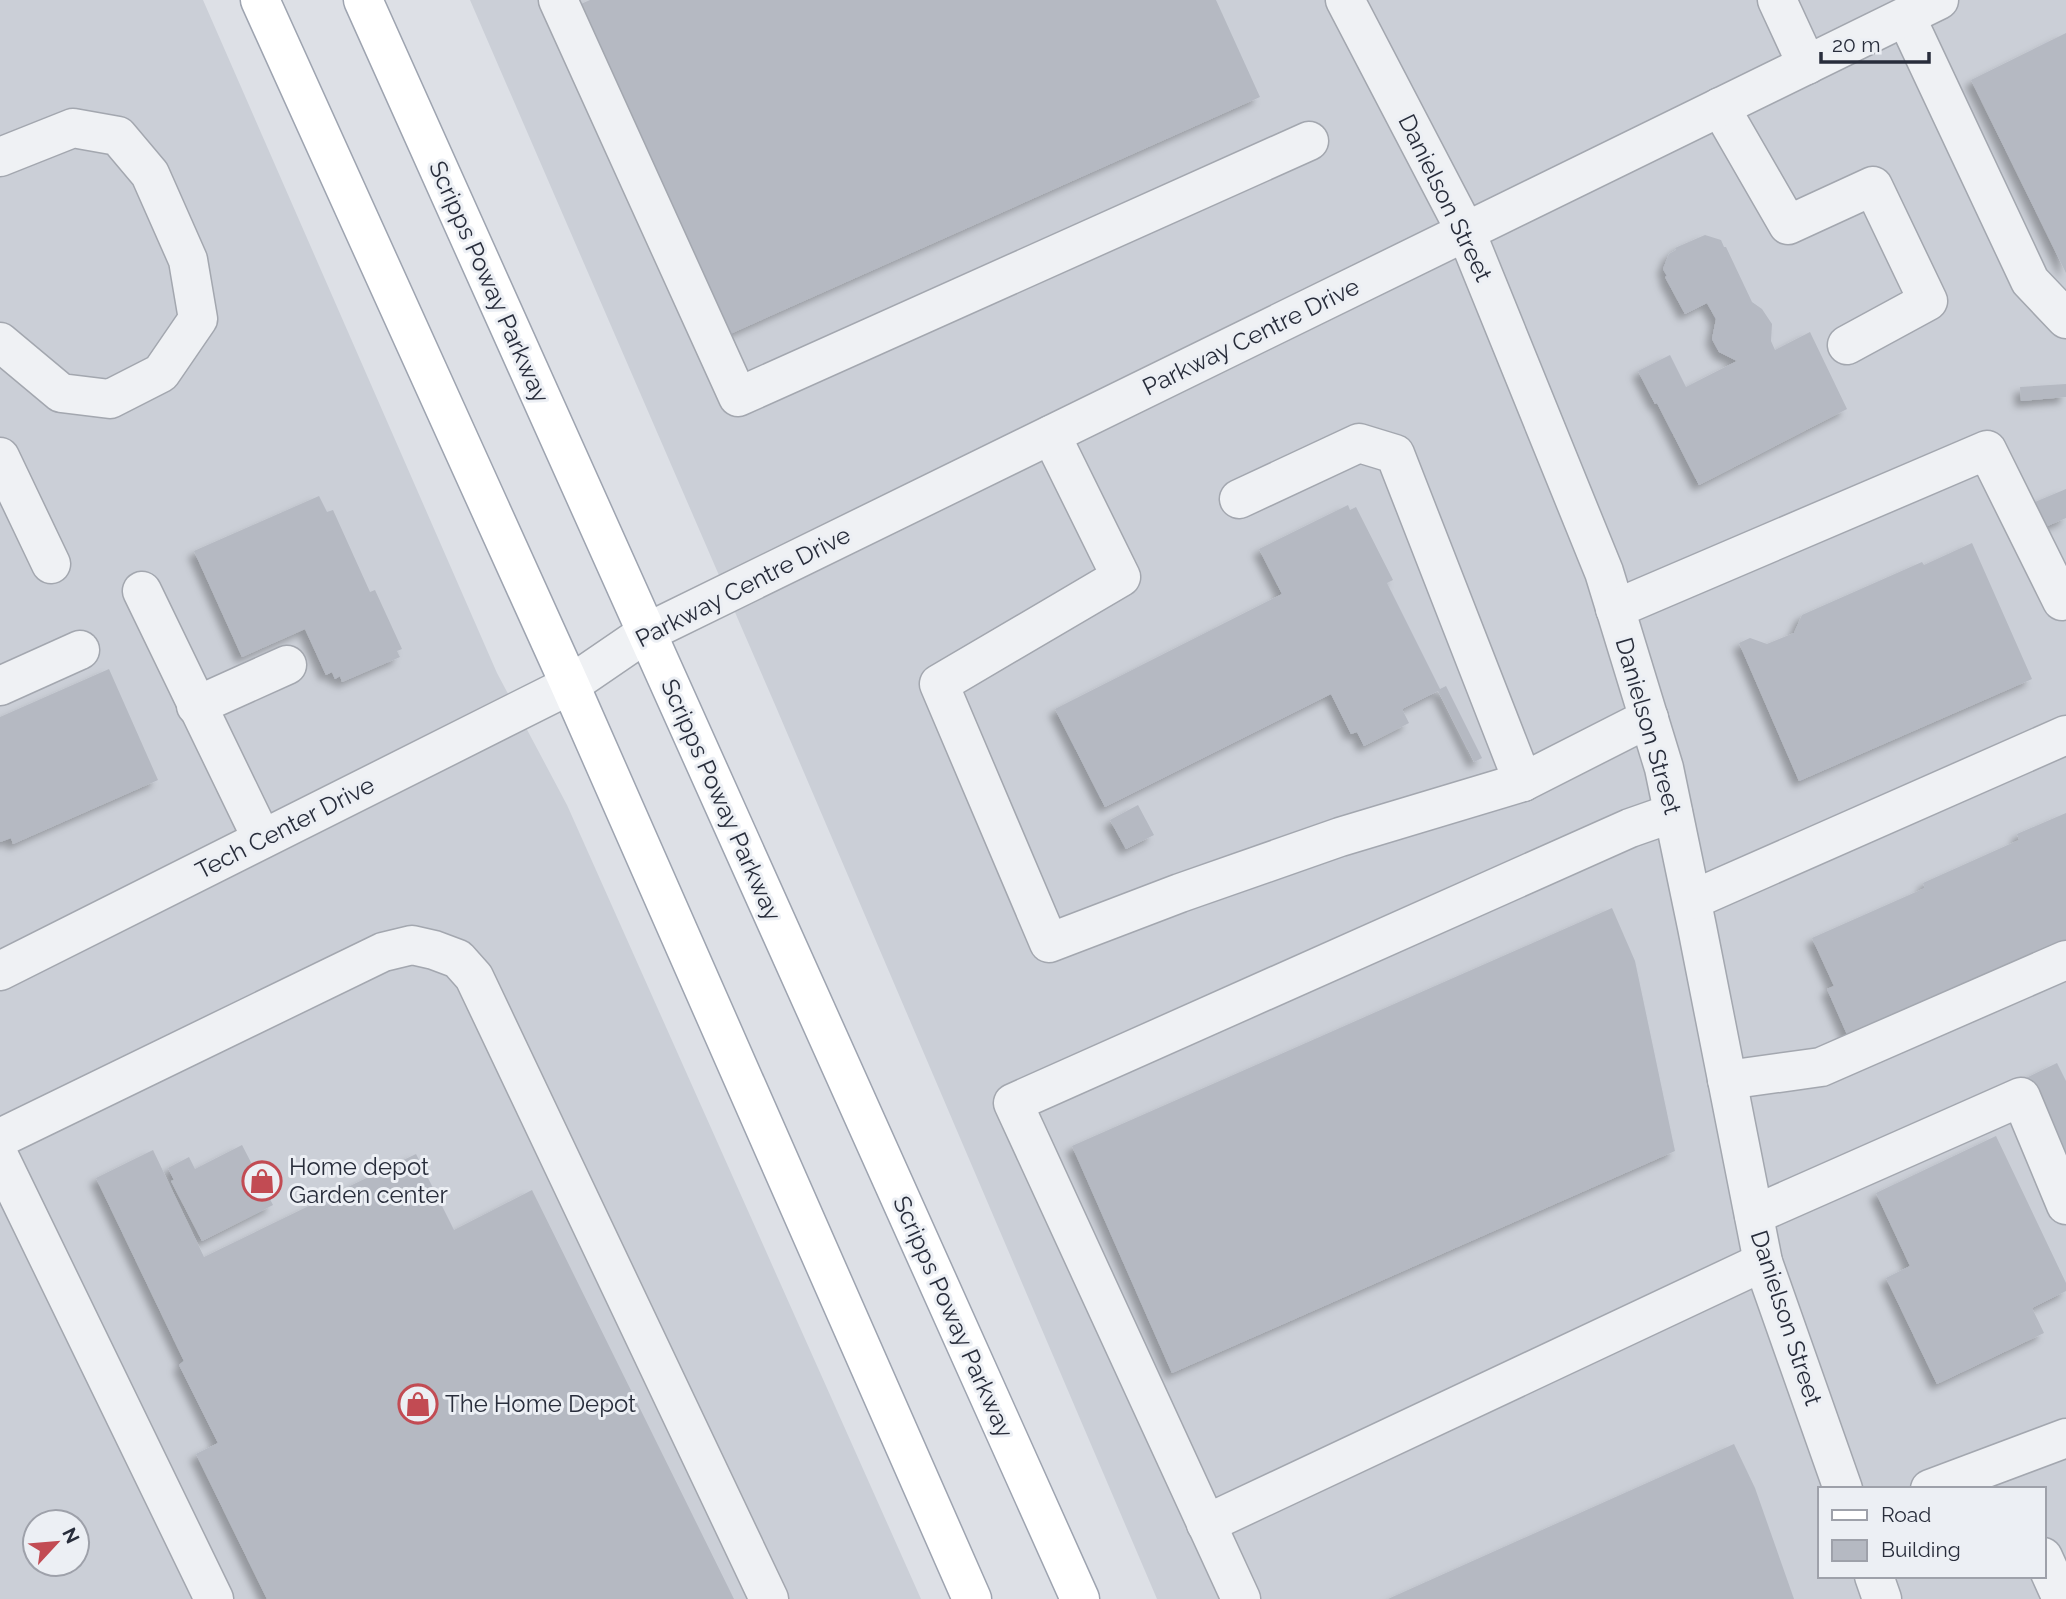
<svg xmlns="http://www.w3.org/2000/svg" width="2066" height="1599" viewBox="0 0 2066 1599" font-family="Raleway,sans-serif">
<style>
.built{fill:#cbcfd7;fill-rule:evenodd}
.building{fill:#b5b9c2;filter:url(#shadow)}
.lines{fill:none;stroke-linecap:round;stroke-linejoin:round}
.minor-casing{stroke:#a3a7af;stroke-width:41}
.major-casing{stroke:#9ea4b0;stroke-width:41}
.minor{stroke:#eff1f4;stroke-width:38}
.major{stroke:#fff;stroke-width:38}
.labels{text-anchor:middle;stroke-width:6;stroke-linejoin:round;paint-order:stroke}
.street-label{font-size:24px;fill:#282d3b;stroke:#eceff4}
.poi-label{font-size:24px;fill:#282d3b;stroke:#eceff4;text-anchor:start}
</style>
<defs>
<filter id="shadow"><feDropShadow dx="-6" dy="6" stdDeviation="3.5" flood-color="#0004"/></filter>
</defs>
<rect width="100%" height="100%" fill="#dde0e6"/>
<g class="built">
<path d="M 0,0 L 203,0 L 497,673 L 567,805 L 921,1599 L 0,1599 ZM 35,1522 L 77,1522 L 77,1564 L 35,1564 Z"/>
<path d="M 470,0 L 2066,0 L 2066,1599 L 1157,1599 L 776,707 ZM 1819,1489 L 2043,1489 L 2043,1576 L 1819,1576 Z"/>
</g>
<g class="building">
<path d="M 590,0 L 1216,0 L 1260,97 L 730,334 L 581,4 Z"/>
<path d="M 2066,33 L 2066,273 L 1971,80 Z"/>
<path d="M 1705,235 L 1721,240 L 1724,247 L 1726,247 L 1752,302 L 1762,309 L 1772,324 L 1771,341 L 1775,350 L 1810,332 L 1847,409 L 1699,485 L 1657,403 L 1655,404 L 1638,371 L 1670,355 L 1686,387 L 1737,361 L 1719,352 L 1712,339 L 1716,319 L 1707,303 L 1685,314 L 1665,277 L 1667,276 L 1663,269 L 1669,254 L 1676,250 L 1675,248 Z"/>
<path d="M 2066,384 L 2066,397 L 2021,401 L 2020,387 Z"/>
<path d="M 2066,489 L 2066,518 L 2045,527 L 2035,502 Z"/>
<path d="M 319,496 L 327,512 L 333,510 L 370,592 L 375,590 L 402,649 L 397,651 L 400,657 L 342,682 L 340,676 L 335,679 L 332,672 L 326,675 L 305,629 L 242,657 L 194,551 Z"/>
<path d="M 1348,505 L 1350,510 L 1356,507 L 1393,580 L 1387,583 L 1440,689 L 1446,686 L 1482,758 L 1474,762 L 1438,691 L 1402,709 L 1409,723 L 1364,746 L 1357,732 L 1351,734 L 1331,694 L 1105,807 L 1055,709 L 1282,594 L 1259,549 Z"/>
<path d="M 1972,543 L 2032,679 L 1799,781 L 1739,643 L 1750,638 L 1767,644 L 1794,633 L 1802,615 L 1922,562 L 1924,565 Z"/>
<path d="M 109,669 L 158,780 L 13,844 L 11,838 L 0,842 L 0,717 Z"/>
<path d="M 1138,805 L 1154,835 L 1126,849 L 1110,820 Z"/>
<path d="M 2066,813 L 2066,942 L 1849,1039 L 1827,989 L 1834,986 L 1812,938 L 1925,888 L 1923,883 L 2019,840 L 2017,834 Z"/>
<path d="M 1612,908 L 1635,961 L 1675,1151 L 1172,1373 L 1072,1146 Z"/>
<path d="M 2057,1063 L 2066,1081 L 2066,1164 L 2026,1078 Z"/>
<path d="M 1996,1136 L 2066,1283 L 2066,1291 L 2032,1308 L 2044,1333 L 1937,1384 L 1886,1278 L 1910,1266 L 1876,1193 Z"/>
<path d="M 242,1145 L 273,1205 L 202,1241 L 171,1181 L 174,1180 L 168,1168 L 189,1157 L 195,1169 Z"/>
<path d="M 153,1150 L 204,1257 L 416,1154 L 454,1230 L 532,1190 L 734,1599 L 267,1599 L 196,1454 L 218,1443 L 179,1365 L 184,1361 L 96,1178 Z"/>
<path d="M 1734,1444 L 1755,1488 L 1794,1599 L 1388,1599 Z"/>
</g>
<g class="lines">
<g class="minor-casing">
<g id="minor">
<path d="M 558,0 L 738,397 L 1309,141"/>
<path d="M 1345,0 L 1466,232 L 1604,572 L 1664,768 L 1697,927 L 1763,1262 L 1843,1489"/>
<path d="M 1777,0 L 1807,65"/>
<path d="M 1906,17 L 2030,281 L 2066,319"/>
<path d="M 1720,107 L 1788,225 L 1873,186 L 1928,301 L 1847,345"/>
<path d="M 0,157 L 73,128 L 118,136 L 150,174 L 188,260 L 198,319 L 161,373 L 110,399 L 61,393 L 0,342"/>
<path d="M 1051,435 L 1121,577 L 939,684 L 1049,943 L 1180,893 L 1340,837 L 1523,782"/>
<path d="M 0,457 L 51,564"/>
<path d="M 1239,499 L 1359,443 L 1395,454 L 1523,782 L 1649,718"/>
<path d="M 142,591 L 262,839"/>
<path d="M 1615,609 L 1987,450 L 2062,601"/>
<path d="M 0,686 L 80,650"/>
<path d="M 196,706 L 287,665"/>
<path d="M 1692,900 L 2066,735"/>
<path d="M 0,971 L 570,685 L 646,633 L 1939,0"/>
<path d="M 1727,1080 L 1821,1067 L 2066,960"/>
<path d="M 0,1138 L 383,952 L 412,945 L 434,950 L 458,959 L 474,977 L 769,1599"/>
<path d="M 0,1158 L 214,1599"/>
<path d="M 1754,1215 L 2021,1097 L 2066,1205"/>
<path d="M 1930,1489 L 2066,1438"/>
<path d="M 1206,1524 L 1763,1262"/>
<path d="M 2043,1557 L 2062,1599"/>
<path d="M 1874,1576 L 1882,1599"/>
<path d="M 1241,1599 L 1013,1103 L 1630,828 L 1673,813"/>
</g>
</g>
<g class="major-casing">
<g id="major">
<path d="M 260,0 L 570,685 L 972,1599"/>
<path d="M 363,0 L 1080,1599"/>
</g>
</g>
<use href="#minor" class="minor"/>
<use href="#major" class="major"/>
</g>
<defs>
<g id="shop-ring" transform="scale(2.0125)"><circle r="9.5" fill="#eceff4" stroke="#c24b53" stroke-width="1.5"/><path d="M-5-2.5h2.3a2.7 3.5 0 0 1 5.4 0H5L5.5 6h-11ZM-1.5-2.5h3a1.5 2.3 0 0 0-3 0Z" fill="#c24b53"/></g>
</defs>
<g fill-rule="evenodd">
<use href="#shop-ring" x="262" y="1181"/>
<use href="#shop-ring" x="418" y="1404"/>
</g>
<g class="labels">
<g class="street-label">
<text transform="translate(1445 198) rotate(64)" y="8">Danielson Street</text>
<text transform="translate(489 282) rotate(66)" y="8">Scripps Poway Parkway</text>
<text transform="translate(1251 337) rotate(-26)" y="8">Parkway Centre Drive</text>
<text transform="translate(743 587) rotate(-27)" y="8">Parkway Centre Drive</text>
<text transform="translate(1648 726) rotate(74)" y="8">Danielson Street</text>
<text transform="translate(721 800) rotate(66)" y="8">Scripps Poway Parkway</text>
<text transform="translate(285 828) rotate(-27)" y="8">Tech Center Drive</text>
<text transform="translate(953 1317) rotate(66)" y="8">Scripps Poway Parkway</text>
<text transform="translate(1786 1318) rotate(72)" y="8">Danielson Street</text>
</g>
<g class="poi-label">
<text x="289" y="1175">Home depot<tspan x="289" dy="28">Garden center</tspan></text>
<text x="445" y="1412">The Home Depot</text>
</g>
</g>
<rect x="1818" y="1487" width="228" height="91" fill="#eceff4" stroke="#9ea1aa" stroke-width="2"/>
<rect x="1832" y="1510" width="35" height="10" fill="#ffffff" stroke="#9ea1aa" stroke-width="2"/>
<text x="1881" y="1522" font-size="21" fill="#282d3b">Road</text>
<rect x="1832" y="1540" width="35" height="21" fill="#b5b9c2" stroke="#9ea1aa" stroke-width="2"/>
<text x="1881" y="1557" font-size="21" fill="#282d3b">Building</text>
<g transform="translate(56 1543) rotate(64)"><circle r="33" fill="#eceff4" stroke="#9ea1aa" stroke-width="2"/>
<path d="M0-5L12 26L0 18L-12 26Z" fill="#c24b53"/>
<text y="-10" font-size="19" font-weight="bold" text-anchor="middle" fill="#282d3b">N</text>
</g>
<path d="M1821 52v10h108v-10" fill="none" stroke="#282d3b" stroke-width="3.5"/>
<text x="1832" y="52" font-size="21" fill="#282d3b" stroke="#eceff4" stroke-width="5" paint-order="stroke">20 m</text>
</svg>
